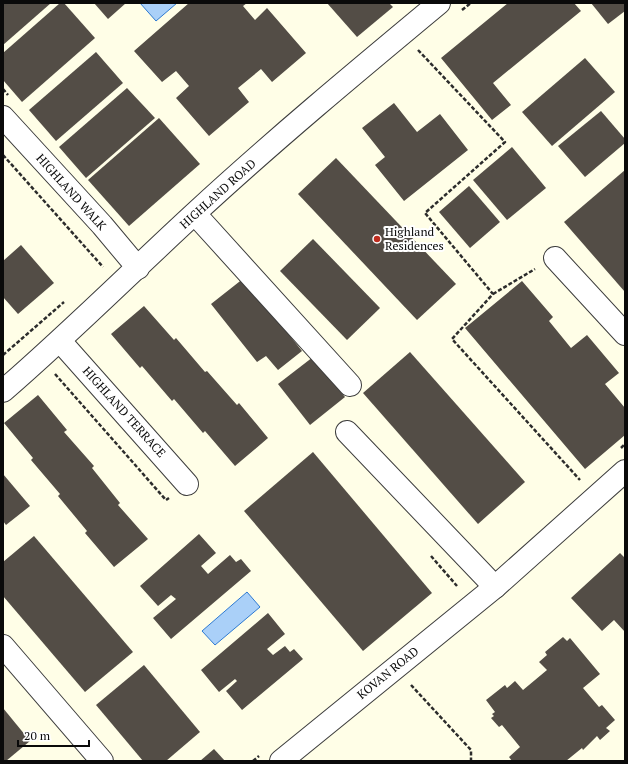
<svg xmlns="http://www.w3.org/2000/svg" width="628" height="764" viewBox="0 0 628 764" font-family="'PT Serif',serif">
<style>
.water{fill:#aad0f8;stroke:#2e7ad2}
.building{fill:#534d46}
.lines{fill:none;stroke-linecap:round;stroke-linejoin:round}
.street-casing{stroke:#3d3d3d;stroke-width:24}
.path{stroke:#2c2c2c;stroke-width:2.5;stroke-dasharray:4 2;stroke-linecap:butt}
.street{stroke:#fff;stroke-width:22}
.poi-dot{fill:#be2c1e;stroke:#fff;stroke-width:1.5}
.labels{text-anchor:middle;stroke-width:4;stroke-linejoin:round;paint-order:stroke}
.street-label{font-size:12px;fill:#0a0a0a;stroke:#fff}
.poi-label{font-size:12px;fill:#0a0a0a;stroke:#fff;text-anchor:start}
</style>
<rect width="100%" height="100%" fill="#fffee7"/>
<g class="water">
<path d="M 140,3 L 177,3 L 156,21 Z"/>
<path d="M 247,592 L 260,607 L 215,645 L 202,631 Z"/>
</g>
<g class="building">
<path d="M 3,3 L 51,3 L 3,45 Z"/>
<path d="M 60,3 L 64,3 L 95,38 L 22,102 L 3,80 L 3,53 Z"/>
<path d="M 94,3 L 126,3 L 108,19 Z"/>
<path d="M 189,3 L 247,3 L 243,6 L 255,20 L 267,8 L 306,53 L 272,82 L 261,69 L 238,88 L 249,102 L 209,136 L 176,98 L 189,86 L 176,71 L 162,82 L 134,51 Z"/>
<path d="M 327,3 L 389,3 L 393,7 L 357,37 Z"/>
<path d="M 508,3 L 574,3 L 581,11 L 493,83 L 511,105 L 492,120 L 441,58 Z"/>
<path d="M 591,3 L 625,3 L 625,11 L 608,24 Z"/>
<path d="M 96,52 L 123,83 L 56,141 L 29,110 Z"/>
<path d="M 585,58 L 615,92 L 552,146 L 522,112 Z"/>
<path d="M 127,88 L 155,118 L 86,178 L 59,147 Z"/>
<path d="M 394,103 L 417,132 L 440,114 L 468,150 L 404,201 L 375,165 L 385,157 L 362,128 Z"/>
<path d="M 601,111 L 625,139 L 625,143 L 585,177 L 558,146 Z"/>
<path d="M 159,118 L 200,164 L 129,226 L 88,180 Z"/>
<path d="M 512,147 L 546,188 L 507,220 L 473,180 Z"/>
<path d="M 336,158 L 456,284 L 417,320 L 298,194 Z"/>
<path d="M 625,170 L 625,292 L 564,222 Z"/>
<path d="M 469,186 L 500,222 L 470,248 L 439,212 Z"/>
<path d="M 313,239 L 380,308 L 347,340 L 280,271 Z"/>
<path d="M 21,245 L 54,283 L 18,314 L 3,297 L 3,261 Z"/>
<path d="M 244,278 L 302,351 L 278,370 L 266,356 L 257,362 L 211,304 Z"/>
<path d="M 522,281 L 553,317 L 549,321 L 571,348 L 587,335 L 619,373 L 605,384 L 625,408 L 625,435 L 585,469 L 465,328 Z"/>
<path d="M 144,306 L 174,340 L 176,338 L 205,372 L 207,371 L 237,405 L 239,403 L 268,438 L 235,466 L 205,431 L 203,433 L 174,399 L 172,401 L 142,366 L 140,368 L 111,334 Z"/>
<path d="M 410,352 L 525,482 L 478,524 L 363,393 Z"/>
<path d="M 313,357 L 345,397 L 310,425 L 278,384 Z"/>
<path d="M 38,395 L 67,430 L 64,432 L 94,466 L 92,468 L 120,503 L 118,505 L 148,539 L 114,567 L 85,533 L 87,531 L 58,496 L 60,494 L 31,460 L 33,458 L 4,423 Z"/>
<path d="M 313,452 L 432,593 L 363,651 L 244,511 Z"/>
<path d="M 3,474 L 30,506 L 6,525 L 3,521 Z"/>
<path d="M 199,534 L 216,553 L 201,566 L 208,574 L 230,555 L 236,562 L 241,559 L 251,571 L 171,639 L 153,618 L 176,599 L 171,595 L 158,606 L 140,586 Z"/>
<path d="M 34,536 L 133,652 L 85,692 L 3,596 L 3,562 Z"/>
<path d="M 620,553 L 625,558 L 625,632 L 614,620 L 602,631 L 571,598 Z"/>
<path d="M 268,613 L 285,634 L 267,649 L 273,655 L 285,646 L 290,652 L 294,649 L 303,659 L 242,710 L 226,691 L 237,681 L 235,679 L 219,692 L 201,670 Z"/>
<path d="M 563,637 L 567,641 L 570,638 L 600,674 L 583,688 L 599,707 L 602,705 L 615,720 L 606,728 L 610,731 L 600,740 L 597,736 L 583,750 L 582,748 L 566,761 L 512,761 L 509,757 L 520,747 L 502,725 L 499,727 L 491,718 L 494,716 L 492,714 L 495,712 L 486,700 L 505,685 L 507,688 L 515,681 L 523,690 L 547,670 L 539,662 L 547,655 L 545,652 Z"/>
<path d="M 144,665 L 200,732 L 166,761 L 143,761 L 96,705 Z"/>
<path d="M 3,708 L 30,741 L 6,761 L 3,761 Z"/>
<path d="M 214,749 L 225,761 L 200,761 Z"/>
</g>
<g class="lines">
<g class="street-casing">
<g id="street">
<path d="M 3,117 L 102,225 L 138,268"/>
<path d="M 195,214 L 350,385"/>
<path d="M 555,258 L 625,334"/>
<path d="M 60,341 L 187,484"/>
<path d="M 3,391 C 69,334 130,273 194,214 C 273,141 356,72 439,3"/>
<path d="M 347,432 L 495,587"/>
<path d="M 3,646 L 102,761"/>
<path d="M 281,761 L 495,587 L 625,471"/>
</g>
</g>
<g class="path">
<path d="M 462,10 L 471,3"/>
<path d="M 418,50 L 505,142 L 425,213 L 493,294 L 452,339 L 580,480"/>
<path d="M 3,89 L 8,95"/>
<path d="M 3,155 L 103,267"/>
<path d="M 493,294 L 535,269"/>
<path d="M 3,355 L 64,302"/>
<path d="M 55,374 L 166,500 L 169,498"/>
<path d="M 621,448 L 625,444"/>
<path d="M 431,556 L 457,586"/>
<path d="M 411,685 L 471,750 L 471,761"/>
<path d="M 253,761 L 259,756"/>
</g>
<use href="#street" class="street"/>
</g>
<circle class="poi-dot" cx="377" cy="239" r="4"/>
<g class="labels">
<g class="street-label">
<text transform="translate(71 192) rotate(48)" y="4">HIGHLAND WALK</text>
<text transform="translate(218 194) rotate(-42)" y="4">HIGHLAND ROAD</text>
<text transform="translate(124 412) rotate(48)" y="4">HIGHLAND TERRACE</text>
<text transform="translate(388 673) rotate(-39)" y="4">KOVAN ROAD</text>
</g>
<g class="poi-label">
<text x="385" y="236">Highland<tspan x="385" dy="14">Residences</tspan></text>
</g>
</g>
<rect width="628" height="764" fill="none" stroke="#0a0a0a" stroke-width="8"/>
<path d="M18 740v6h71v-6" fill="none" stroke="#0a0a0a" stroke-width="2"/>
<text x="24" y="740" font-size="12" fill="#0a0a0a" stroke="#ffffff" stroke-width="3" paint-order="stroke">20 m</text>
</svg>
